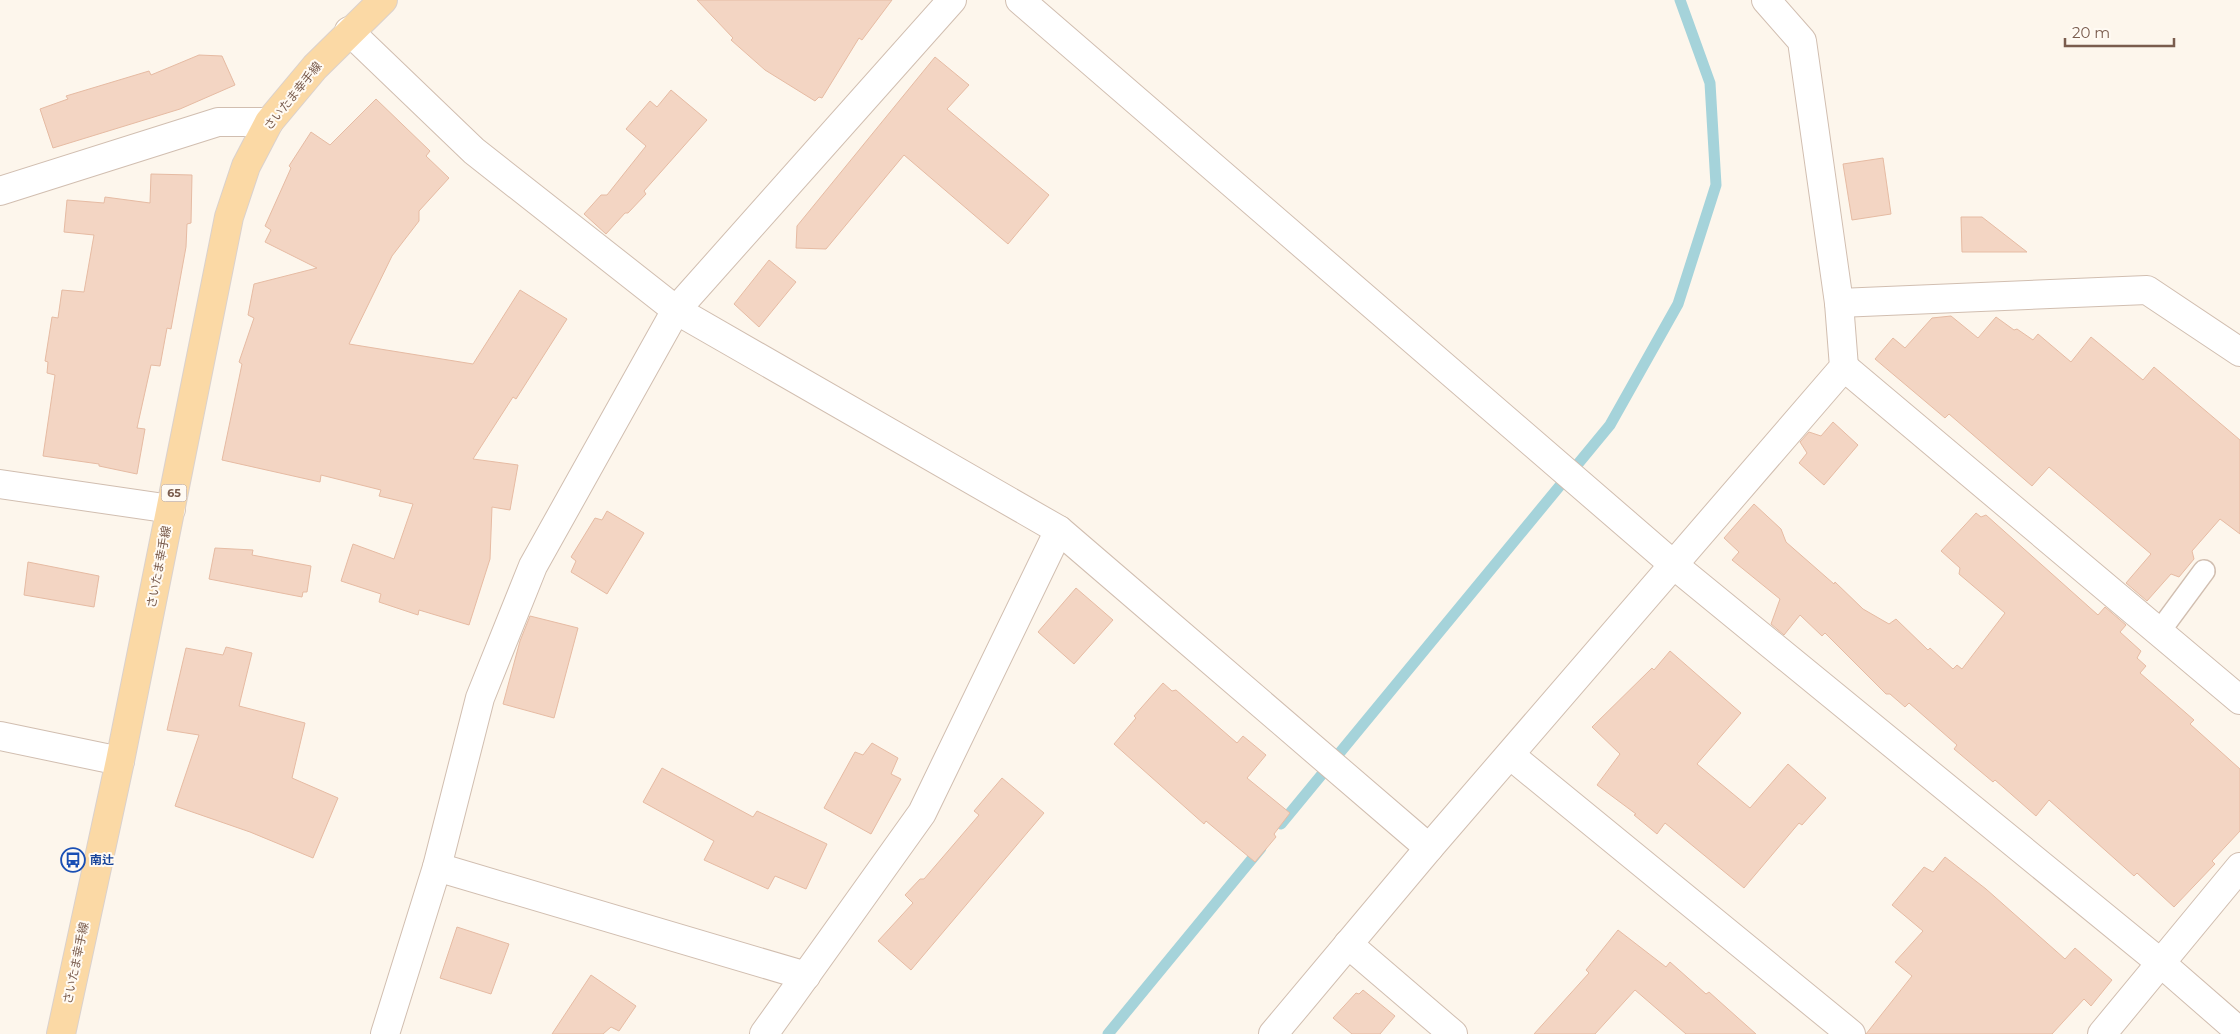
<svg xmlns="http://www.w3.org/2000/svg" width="2240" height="1034" viewBox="0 0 2240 1034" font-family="Montserrat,'Noto Sans JP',sans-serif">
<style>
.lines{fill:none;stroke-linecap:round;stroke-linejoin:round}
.stream{stroke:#a5d3da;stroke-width:11}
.building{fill:#f3d5c3;stroke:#e6bba3}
.lane-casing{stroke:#d1beb0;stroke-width:24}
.street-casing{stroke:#d1beb0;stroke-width:30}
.primary-casing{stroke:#dad1cd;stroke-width:30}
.lane{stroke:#fff;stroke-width:21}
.street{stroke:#fff;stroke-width:28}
.primary{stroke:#fbd9a5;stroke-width:28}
.labels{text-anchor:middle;stroke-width:4;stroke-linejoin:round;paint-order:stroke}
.shield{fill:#fffaf3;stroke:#a28b7f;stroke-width:1}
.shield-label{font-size:11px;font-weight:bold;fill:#7a5c4d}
.street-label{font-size:12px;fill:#7a5c4d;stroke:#fffaf3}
.transit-label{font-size:12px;font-weight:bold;fill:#164399;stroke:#fffaf3;text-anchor:start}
</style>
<rect width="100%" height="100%" fill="#fdf6ec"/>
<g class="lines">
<g class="stream">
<path d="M 1281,824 L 1610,425 L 1678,304 L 1716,185 L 1710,83 L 1680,0"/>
<path d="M 1108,1034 L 1261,848"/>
</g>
</g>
<g class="building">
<path d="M 697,0 L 892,0 L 862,40 L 859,38 L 822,98 L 819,97 L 815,101 L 765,70 L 731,40 L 733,38 Z"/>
<path d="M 199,55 L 222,56 L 235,85 L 180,109 L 53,148 L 40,109 L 68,99 L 66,96 L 149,71 L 151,75 Z"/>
<path d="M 935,57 L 969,85 L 947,109 L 1049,195 L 1008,244 L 904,155 L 826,249 L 796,248 L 797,226 Z"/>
<path d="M 671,90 L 707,120 L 644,191 L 646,194 L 628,213 L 625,213 L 606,234 L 584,214 L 601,195 L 607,195 L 646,146 L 626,129 L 650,101 L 657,107 Z"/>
<path d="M 376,99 L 430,151 L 426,156 L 449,178 L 419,211 L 419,221 L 392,256 L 349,344 L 473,364 L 520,290 L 567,319 L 516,399 L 513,397 L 473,459 L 518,465 L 510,510 L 492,507 L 490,559 L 469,625 L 419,610 L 418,615 L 379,602 L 381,594 L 341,581 L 353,544 L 394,559 L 413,504 L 379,496 L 381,490 L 321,475 L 320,482 L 222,460 L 242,364 L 239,362 L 254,318 L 248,315 L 254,284 L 317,268 L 265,242 L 271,230 L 265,226 L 291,168 L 289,166 L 311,132 L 330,145 Z"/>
<path d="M 1883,158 L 1891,214 L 1852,220 L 1843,164 Z"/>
<path d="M 151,174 L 192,175 L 191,223 L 187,224 L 186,247 L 171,329 L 167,328 L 160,366 L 151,365 L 137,428 L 145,429 L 137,474 L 99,466 L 99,464 L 43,456 L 55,375 L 47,373 L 48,362 L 45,361 L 52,317 L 58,318 L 62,290 L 84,292 L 94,235 L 64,232 L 67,200 L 104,203 L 105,197 L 150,203 Z"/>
<path d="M 1961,217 L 1982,217 L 2027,252 L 1962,252 Z"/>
<path d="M 769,260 L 796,282 L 759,327 L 734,304 Z"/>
<path d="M 1951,316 L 1978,338 L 1996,317 L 2014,330 L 2017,329 L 2033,340 L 2038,334 L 2071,362 L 2091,337 L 2143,380 L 2154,367 L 2240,440 L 2240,534 L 2220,519 L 2192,551 L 2194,559 L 2179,577 L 2171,574 L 2147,601 L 2126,583 L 2151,554 L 2049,467 L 2032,486 L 1949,414 L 1945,418 L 1875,359 L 1893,338 L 1905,348 L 1932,318 Z"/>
<path d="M 1833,422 L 1858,445 L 1824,485 L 1799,463 L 1807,453 L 1800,442 L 1809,432 L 1821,436 Z"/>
<path d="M 1754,504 L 1781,529 L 1786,542 L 1834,584 L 1835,582 L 1863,609 L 1889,624 L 1896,619 L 1928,650 L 1930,648 L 1953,669 L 1957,665 L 1962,669 L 2005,613 L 1959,574 L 1960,568 L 1941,551 L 1976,513 L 1981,517 L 1986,515 L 2098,615 L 2105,607 L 2126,625 L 2120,632 L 2141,651 L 2137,658 L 2146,666 L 2140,673 L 2194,720 L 2190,724 L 2240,769 L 2240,831 L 2212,861 L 2215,864 L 2174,907 L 2137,873 L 2134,876 L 2049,800 L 2036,816 L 1995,780 L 1993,782 L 1954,749 L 1957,745 L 1909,703 L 1905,707 L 1890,694 L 1886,694 L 1825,633 L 1822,636 L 1800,615 L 1784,635 L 1771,624 L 1780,599 L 1732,560 L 1739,552 L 1724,538 Z"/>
<path d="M 607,511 L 644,533 L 607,594 L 571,572 L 576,561 L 571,557 L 595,518 L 602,520 Z"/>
<path d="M 215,548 L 253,550 L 252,555 L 311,566 L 307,592 L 303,592 L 302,597 L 209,579 Z"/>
<path d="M 28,562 L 99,576 L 94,607 L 24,595 Z"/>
<path d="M 1076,588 L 1113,620 L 1074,664 L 1038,632 Z"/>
<path d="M 530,616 L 578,628 L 554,718 L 503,704 L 520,641 Z"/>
<path d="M 226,647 L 252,653 L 239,706 L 305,723 L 292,778 L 338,798 L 313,858 L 250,832 L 175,806 L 199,735 L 167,730 L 186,648 L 223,655 Z"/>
<path d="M 1670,651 L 1741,713 L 1697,764 L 1750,808 L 1788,764 L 1826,798 L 1802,825 L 1799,823 L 1744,888 L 1665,823 L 1657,834 L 1634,815 L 1636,814 L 1597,785 L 1620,754 L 1592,727 L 1652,668 L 1654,670 Z"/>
<path d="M 1163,683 L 1172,691 L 1176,690 L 1237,743 L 1243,736 L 1266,755 L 1247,778 L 1290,813 L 1274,834 L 1276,837 L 1255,862 L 1206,821 L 1204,824 L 1114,744 L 1136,718 L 1134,716 Z"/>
<path d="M 872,743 L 898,758 L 891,774 L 901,779 L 871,834 L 824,808 L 855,752 L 863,755 Z"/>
<path d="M 662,768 L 753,817 L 757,811 L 827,844 L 806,889 L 775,876 L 768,889 L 704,860 L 714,841 L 643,802 Z"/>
<path d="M 1002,778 L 1044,813 L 911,970 L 878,941 L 913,903 L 905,895 L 920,879 L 924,879 L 979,815 L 974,811 Z"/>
<path d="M 1945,857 L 1986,889 L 2065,959 L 2075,948 L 2112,980 L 2091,1006 L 2084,999 L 2052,1034 L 1866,1034 L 1912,976 L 1895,962 L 1923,931 L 1892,905 L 1924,867 L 1933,872 Z"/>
<path d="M 457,927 L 509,944 L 491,994 L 440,978 Z"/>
<path d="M 1618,930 L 1666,967 L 1670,962 L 1706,994 L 1709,992 L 1756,1034 L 1686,1034 L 1635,990 L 1595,1034 L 1534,1034 L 1589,973 L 1586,970 Z"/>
<path d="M 591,975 L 636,1006 L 619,1031 L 611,1027 L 603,1034 L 552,1034 Z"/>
<path d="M 1363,990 L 1395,1016 L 1380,1034 L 1352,1034 L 1333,1018 L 1356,993 L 1359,994 Z"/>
</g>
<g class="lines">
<g class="lane-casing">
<path id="lane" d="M 2159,632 L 2204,571"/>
</g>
<g class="street-casing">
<g id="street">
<path d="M 1020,0 L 1675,566 L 2162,964 L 2240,1032"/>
<path d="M 349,31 L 474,151 L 676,310 L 1059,530 L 1429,848"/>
<path d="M 0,191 L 218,122 L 269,122"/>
<path d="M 1839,303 L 2147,290 L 2240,352"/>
<path d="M 1844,367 L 2240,700"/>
<path d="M 0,484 L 171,509"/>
<path d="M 0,736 L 120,761"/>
<path d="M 1510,755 L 1851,1034"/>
<path d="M 437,867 L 806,976"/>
<path d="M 1348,944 L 1453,1034"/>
<path d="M 385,1034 L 437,867 L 480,698 L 533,566 L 676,310 L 952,0"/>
<path d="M 764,1034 L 922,813 L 1059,530"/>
<path d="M 1273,1034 L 1429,848 L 1844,367 L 1839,303 L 1802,41 L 1766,0"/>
<path d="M 2102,1034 L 2240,867"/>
</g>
</g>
<g class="primary-casing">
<path id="primary" d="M 61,1034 L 120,761 L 229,217 L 246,166 L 269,122 L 315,67 L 383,0"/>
</g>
<use href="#lane" class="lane"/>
<use href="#street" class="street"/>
<use href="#primary" class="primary"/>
</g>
<defs>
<g id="bus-ring" transform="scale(1.25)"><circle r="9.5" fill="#fffaf3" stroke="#1a4fb4" stroke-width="1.5"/><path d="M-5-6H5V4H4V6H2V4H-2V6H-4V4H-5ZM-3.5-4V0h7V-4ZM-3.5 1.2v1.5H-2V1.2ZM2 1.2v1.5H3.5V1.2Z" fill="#1a4fb4"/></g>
</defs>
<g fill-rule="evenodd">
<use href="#bus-ring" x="73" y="860"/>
</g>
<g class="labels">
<rect class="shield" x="161.5" y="484.5" width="25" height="17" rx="4"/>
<g class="shield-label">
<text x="174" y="497">65</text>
</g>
<g class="street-label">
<text transform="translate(293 96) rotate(-51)" y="4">さいたま幸手線</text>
<text transform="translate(159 567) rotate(-79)" y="4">さいたま幸手線</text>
<text transform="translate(76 963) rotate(-78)" y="4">さいたま幸手線</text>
</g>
<g class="transit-label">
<text x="90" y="864">南辻</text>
</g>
</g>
<path d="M2065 38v8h109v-8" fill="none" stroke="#7a5c4d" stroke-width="2.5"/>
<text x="2072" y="38" font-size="15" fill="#7a5c4d" stroke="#fffaf3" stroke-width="4" paint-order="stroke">20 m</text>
</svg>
